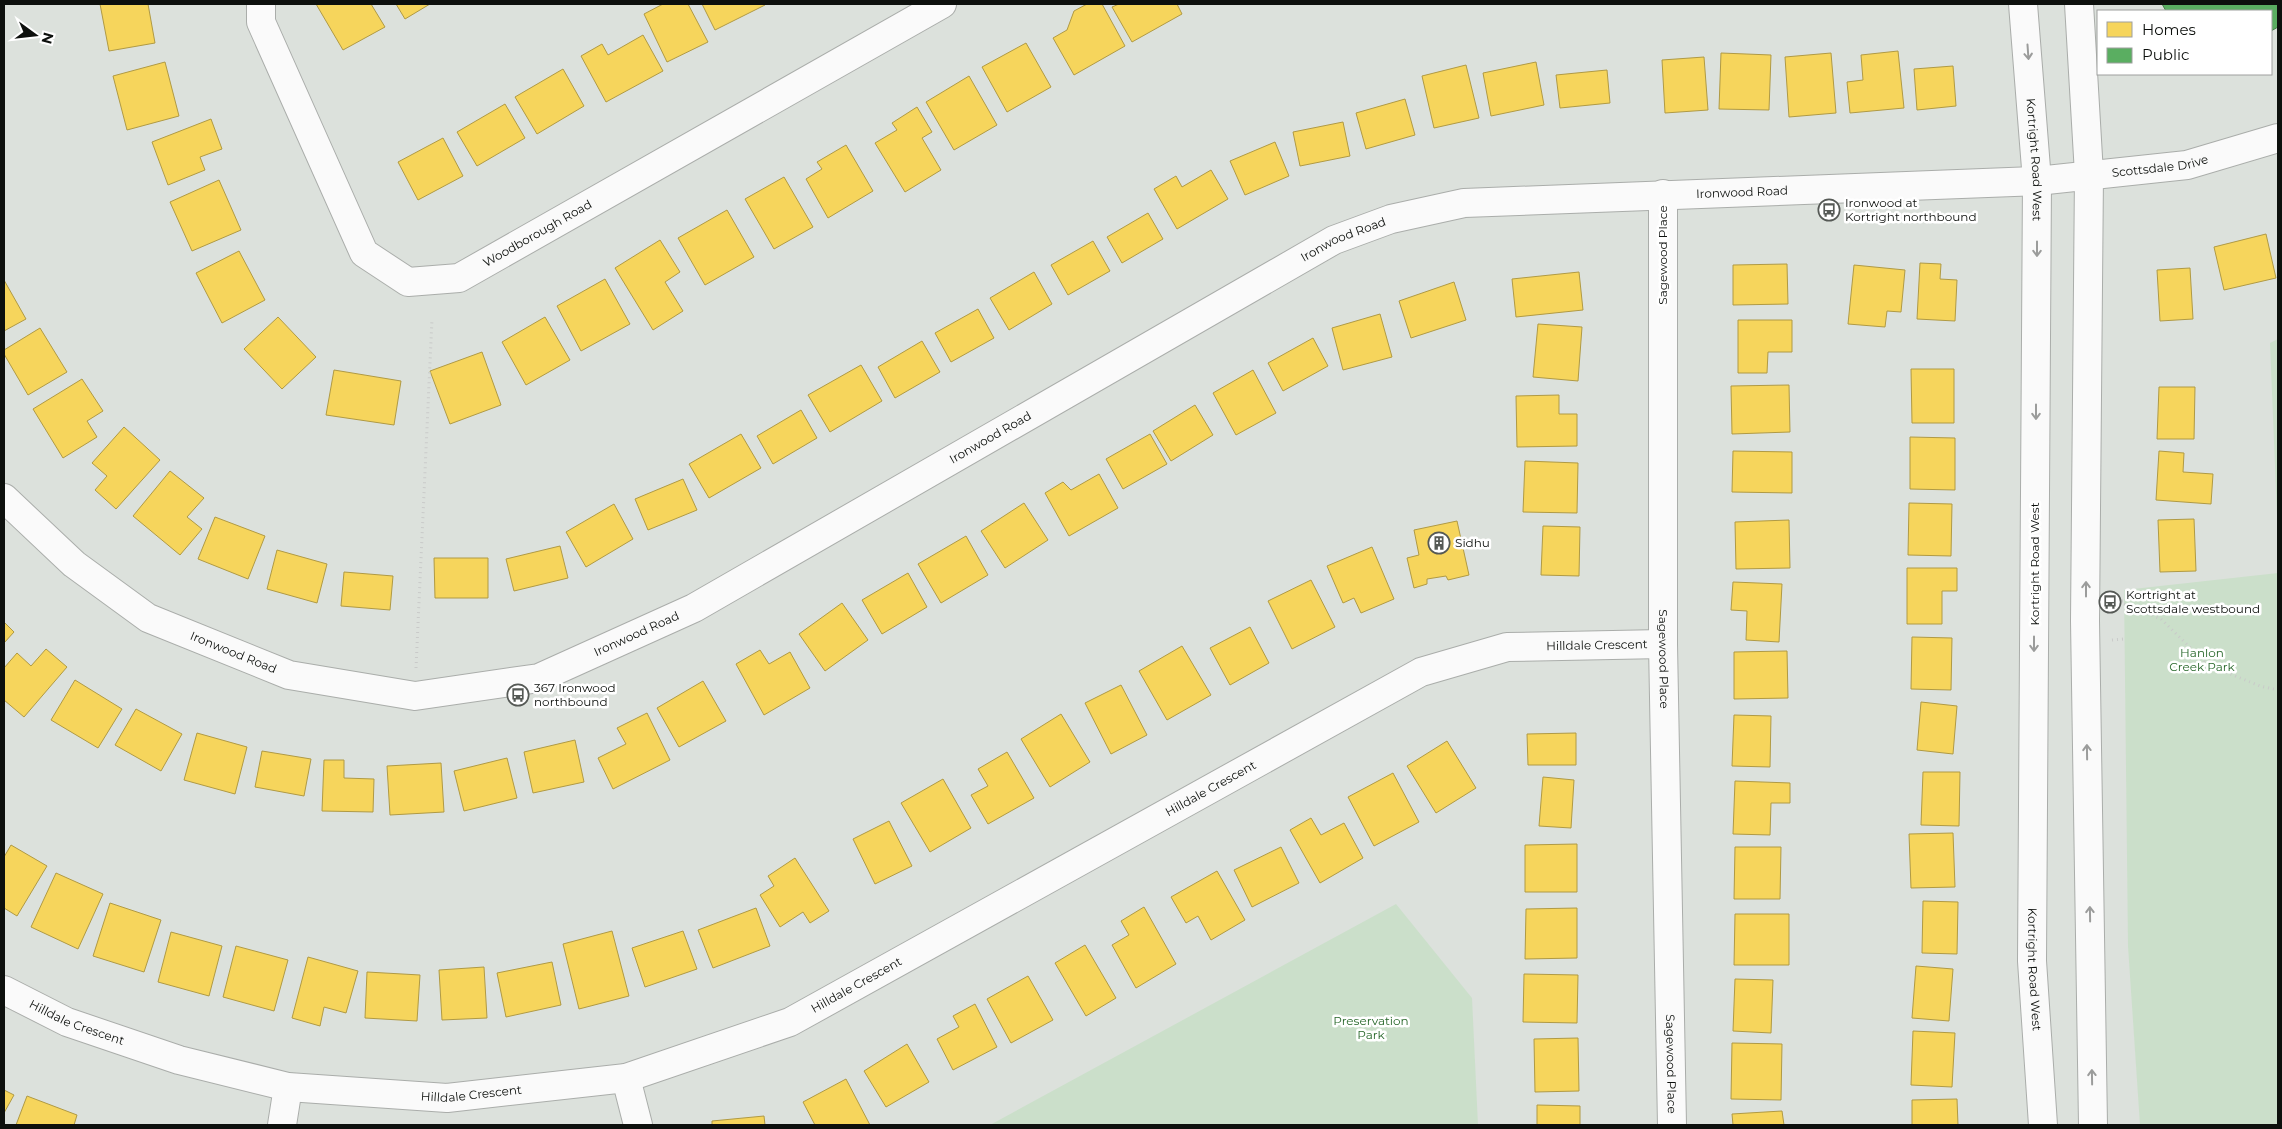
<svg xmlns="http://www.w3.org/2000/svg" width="2282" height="1129" viewBox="0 0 2282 1129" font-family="Montserrat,sans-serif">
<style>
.green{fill:#cbdfca}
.homes{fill:#f6d55c;stroke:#b09a44}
.public{fill:#5aae61;stroke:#437f48}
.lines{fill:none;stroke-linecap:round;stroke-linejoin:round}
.minor-casing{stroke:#aaadaa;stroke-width:30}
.path{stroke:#c9cac9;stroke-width:3;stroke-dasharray:1 4;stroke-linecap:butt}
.minor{stroke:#fafafa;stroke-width:28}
.oneway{stroke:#9b9c9b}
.labels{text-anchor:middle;stroke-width:5;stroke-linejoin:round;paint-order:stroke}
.street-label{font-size:12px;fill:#0d100d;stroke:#fff}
.poi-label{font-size:12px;fill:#0d100d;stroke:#fff;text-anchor:start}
.park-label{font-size:12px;fill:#276729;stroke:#fff}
</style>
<rect width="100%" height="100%" fill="#dce1dc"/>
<g class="green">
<path d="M 2278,339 L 2278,540 L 2270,343 Z"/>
<path d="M 2278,573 L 2278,1125 L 2140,1125 L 2128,946 L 2124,590 Z"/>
<path d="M 1396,904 L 1472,998 L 1478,1125 L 990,1125 Z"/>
</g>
<g class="homes">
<path d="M 100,4 L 148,4 L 155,43 L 109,51 Z"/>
<path d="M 316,4 L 371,4 L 385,27 L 343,50 Z"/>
<path d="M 396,4 L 430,4 L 405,19 Z"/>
<path d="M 663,4 L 688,4 L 708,42 L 667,62 L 644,14 Z"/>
<path d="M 702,4 L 764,4 L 765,5 L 715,30 Z"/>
<path d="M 1087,4 L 1102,4 L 1125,46 L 1074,75 L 1053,38 L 1067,30 L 1074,11 Z"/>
<path d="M 1119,4 L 1177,4 L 1182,14 L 1132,42 L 1112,7 Z"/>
<path d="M 643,35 L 663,71 L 606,102 L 581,56 L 602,44 L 608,55 Z"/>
<path d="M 1026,43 L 1051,87 L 1007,112 L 982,67 Z"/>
<path d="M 1898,51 L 1904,108 L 1850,113 L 1847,82 L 1863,80 L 1861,55 Z"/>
<path d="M 1721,53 L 1771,55 L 1769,110 L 1719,109 Z"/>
<path d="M 1831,53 L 1836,113 L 1789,117 L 1785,57 Z"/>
<path d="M 1704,57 L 1708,110 L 1665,113 L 1662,60 Z"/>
<path d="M 165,62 L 179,116 L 127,130 L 113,76 Z"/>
<path d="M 1536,62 L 1544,105 L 1491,116 L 1483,73 Z"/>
<path d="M 1466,65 L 1479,118 L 1434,128 L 1422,76 Z"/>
<path d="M 1953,66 L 1956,106 L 1917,110 L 1914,69 Z"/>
<path d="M 563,69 L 584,106 L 537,134 L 515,97 Z"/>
<path d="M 1607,70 L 1610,103 L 1560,108 L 1556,75 Z"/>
<path d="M 969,76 L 997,125 L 954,150 L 926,102 Z"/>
<path d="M 1405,99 L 1415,135 L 1366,149 L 1356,113 Z"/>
<path d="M 505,104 L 525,138 L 477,166 L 457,132 Z"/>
<path d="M 917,107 L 932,132 L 922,138 L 941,170 L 905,192 L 875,143 L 897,130 L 892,123 Z"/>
<path d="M 211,119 L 222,149 L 200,157 L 205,170 L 168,185 L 152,142 Z"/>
<path d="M 1343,122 L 1350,156 L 1300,166 L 1293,132 Z"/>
<path d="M 443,138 L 463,176 L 418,200 L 398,162 Z"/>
<path d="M 1275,142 L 1289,176 L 1245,195 L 1230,161 Z"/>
<path d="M 846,145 L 873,191 L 828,218 L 806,179 L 822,169 L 817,162 Z"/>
<path d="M 1211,170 L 1228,199 L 1177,229 L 1154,189 L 1176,176 L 1182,187 Z"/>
<path d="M 784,177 L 813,227 L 774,249 L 745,199 Z"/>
<path d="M 219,180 L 241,230 L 192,251 L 170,202 Z"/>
<path d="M 727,210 L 754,257 L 705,285 L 678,238 Z"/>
<path d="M 1148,213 L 1163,239 L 1122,263 L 1107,237 Z"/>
<path d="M 2266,234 L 2276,278 L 2224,290 L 2214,247 Z"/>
<path d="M 660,240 L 680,272 L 665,282 L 683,311 L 653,330 L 615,268 Z"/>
<path d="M 1093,241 L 1110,271 L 1068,295 L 1051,265 Z"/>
<path d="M 239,251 L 265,300 L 222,323 L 196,273 Z"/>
<path d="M 1920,263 L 1941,264 L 1940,279 L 1957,280 L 1955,321 L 1917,319 Z"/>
<path d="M 1787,264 L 1788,304 L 1733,305 L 1733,265 Z"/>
<path d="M 1854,265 L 1905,270 L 1901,312 L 1887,311 L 1885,327 L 1848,324 Z"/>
<path d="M 2190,268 L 2193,319 L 2160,321 L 2157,270 Z"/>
<path d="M 1034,272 L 1052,304 L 1009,330 L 990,298 Z"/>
<path d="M 1579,272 L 1583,310 L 1516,317 L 1512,279 Z"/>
<path d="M 605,279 L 630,324 L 581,351 L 557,306 Z"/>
<path d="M 4,280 L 26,319 L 4,331 Z"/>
<path d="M 1454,282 L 1466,320 L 1411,338 L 1399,301 Z"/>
<path d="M 978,309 L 994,338 L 951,362 L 935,333 Z"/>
<path d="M 1380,314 L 1392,357 L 1343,370 L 1332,328 Z"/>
<path d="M 278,317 L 316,357 L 282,389 L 244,349 Z"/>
<path d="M 545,317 L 570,360 L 526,385 L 502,342 Z"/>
<path d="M 1738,320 L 1792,320 L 1792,352 L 1768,352 L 1767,373 L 1738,373 Z"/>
<path d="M 1538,324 L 1582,327 L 1578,381 L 1533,377 Z"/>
<path d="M 40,328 L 67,372 L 28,395 L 4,354 L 4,350 Z"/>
<path d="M 1313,338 L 1328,366 L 1283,391 L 1268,363 Z"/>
<path d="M 922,341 L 940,372 L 895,398 L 878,367 Z"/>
<path d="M 482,352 L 501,405 L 450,424 L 430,371 Z"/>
<path d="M 861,365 L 882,401 L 830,432 L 808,395 Z"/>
<path d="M 1911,369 L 1954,369 L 1954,423 L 1912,423 Z"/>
<path d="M 334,370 L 401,381 L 394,425 L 326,415 Z"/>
<path d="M 1253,370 L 1276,413 L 1236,435 L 1213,393 Z"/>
<path d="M 82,379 L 103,411 L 87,421 L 97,437 L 63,458 L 33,409 Z"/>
<path d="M 1789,385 L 1790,432 L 1732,434 L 1731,386 Z"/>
<path d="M 2159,387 L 2195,387 L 2194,439 L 2157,439 Z"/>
<path d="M 1559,395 L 1559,414 L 1577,414 L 1577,446 L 1517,447 L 1516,396 Z"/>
<path d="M 1195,405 L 1213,435 L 1171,461 L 1153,431 Z"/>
<path d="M 801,410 L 817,438 L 773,464 L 757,436 Z"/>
<path d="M 124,427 L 160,460 L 116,509 L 95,490 L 107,476 L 92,463 Z"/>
<path d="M 741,434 L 761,468 L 709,498 L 689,464 Z"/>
<path d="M 1150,434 L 1167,464 L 1123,489 L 1106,459 Z"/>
<path d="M 1910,437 L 1955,438 L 1955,490 L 1910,489 Z"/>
<path d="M 1733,451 L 1792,452 L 1792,493 L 1732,492 Z"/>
<path d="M 2159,451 L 2184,453 L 2183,472 L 2213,474 L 2211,504 L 2156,500 Z"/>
<path d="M 1525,461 L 1578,463 L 1577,513 L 1523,512 Z"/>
<path d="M 170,471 L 204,498 L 187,517 L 202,529 L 180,555 L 133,516 Z"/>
<path d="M 1099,474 L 1118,508 L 1069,536 L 1045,493 L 1063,482 L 1071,490 Z"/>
<path d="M 683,479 L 697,510 L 648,530 L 635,499 Z"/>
<path d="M 1024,503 L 1048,540 L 1005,568 L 981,531 Z"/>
<path d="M 1909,503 L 1952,504 L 1951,556 L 1908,555 Z"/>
<path d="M 614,504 L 633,539 L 586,567 L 566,532 Z"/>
<path d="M 215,517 L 265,536 L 248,579 L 198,559 Z"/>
<path d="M 2194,519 L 2196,571 L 2160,572 L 2158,520 Z"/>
<path d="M 1789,520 L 1790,568 L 1736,569 L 1735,522 Z"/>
<path d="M 1457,521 L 1469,575 L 1448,580 L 1446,576 L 1427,579 L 1427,584 L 1414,588 L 1407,558 L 1419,555 L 1414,530 Z"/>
<path d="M 1543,526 L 1580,527 L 1579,576 L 1541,575 Z"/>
<path d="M 966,536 L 988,575 L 941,603 L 918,564 Z"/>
<path d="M 560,546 L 568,578 L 514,591 L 506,559 Z"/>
<path d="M 1372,547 L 1394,599 L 1361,613 L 1354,598 L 1343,603 L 1327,566 Z"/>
<path d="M 277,550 L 327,564 L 317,603 L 267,589 Z"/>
<path d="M 434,558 L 488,558 L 488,598 L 435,598 Z"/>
<path d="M 1907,568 L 1957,568 L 1957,591 L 1942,591 L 1942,624 L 1907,624 Z"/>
<path d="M 344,572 L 393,576 L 390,610 L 341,606 Z"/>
<path d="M 908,573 L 927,607 L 882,634 L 862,600 Z"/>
<path d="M 1311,580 L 1335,627 L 1292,649 L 1268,601 Z"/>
<path d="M 1733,582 L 1782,584 L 1779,642 L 1746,640 L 1747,611 L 1731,610 Z"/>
<path d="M 842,603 L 868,640 L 825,671 L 799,634 Z"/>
<path d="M 4,622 L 14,632 L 4,643 Z"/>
<path d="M 1250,627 L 1269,663 L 1230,685 L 1210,648 Z"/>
<path d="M 1912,637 L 1952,638 L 1951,690 L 1911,689 Z"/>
<path d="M 1182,646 L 1211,695 L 1167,720 L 1139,671 Z"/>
<path d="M 46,649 L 67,667 L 24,717 L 4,700 L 4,668 L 17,653 L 31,666 Z"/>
<path d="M 760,650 L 769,664 L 790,652 L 810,688 L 764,715 L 736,664 Z"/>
<path d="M 1787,651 L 1788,698 L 1734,699 L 1734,652 Z"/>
<path d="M 75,680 L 122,709 L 98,748 L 51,720 Z"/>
<path d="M 703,681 L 726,721 L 679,747 L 657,708 Z"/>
<path d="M 1121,685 L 1147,735 L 1111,754 L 1085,703 Z"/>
<path d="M 1921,702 L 1957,706 L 1953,754 L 1917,750 Z"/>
<path d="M 136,709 L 182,734 L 161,771 L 115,745 Z"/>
<path d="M 647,713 L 670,760 L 613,789 L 598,758 L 626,744 L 617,728 Z"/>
<path d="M 1061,714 L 1090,762 L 1050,787 L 1021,739 Z"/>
<path d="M 1734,715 L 1771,716 L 1770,767 L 1732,766 Z"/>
<path d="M 197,733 L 247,747 L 235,794 L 184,780 Z"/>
<path d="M 1576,733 L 1576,765 L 1528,765 L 1527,734 Z"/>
<path d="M 575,740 L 584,782 L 533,793 L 524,752 Z"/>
<path d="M 1447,741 L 1476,788 L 1436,813 L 1407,766 Z"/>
<path d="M 262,751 L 311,759 L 304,796 L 255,787 Z"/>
<path d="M 1007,752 L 1034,798 L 988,824 L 971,795 L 988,786 L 978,769 Z"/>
<path d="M 507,758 L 517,798 L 464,811 L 454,771 Z"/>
<path d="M 324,760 L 344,760 L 344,778 L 374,779 L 373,812 L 322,811 Z"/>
<path d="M 441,763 L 444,812 L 390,815 L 387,766 Z"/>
<path d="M 1923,772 L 1960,772 L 1959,826 L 1921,825 Z"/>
<path d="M 1393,773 L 1419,822 L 1374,846 L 1348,797 Z"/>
<path d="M 1543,777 L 1574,780 L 1571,828 L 1539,826 Z"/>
<path d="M 943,779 L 971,828 L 930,852 L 901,803 Z"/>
<path d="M 1735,781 L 1790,783 L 1790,803 L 1771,803 L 1770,835 L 1733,834 Z"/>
<path d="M 1311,818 L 1321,835 L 1344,823 L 1363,858 L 1320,883 L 1290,830 Z"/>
<path d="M 889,821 L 912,866 L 875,884 L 853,839 Z"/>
<path d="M 1953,833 L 1955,887 L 1911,888 L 1909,834 Z"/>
<path d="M 1577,844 L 1577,892 L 1525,892 L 1525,845 Z"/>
<path d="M 11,845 L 47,866 L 17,916 L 4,908 L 4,857 Z"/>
<path d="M 1281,847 L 1299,883 L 1252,907 L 1234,870 Z"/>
<path d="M 1735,847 L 1781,847 L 1780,899 L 1734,899 Z"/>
<path d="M 795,858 L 829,911 L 810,923 L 803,912 L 780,927 L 760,895 L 774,886 L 768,876 Z"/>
<path d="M 1217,871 L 1245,920 L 1211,940 L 1198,916 L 1186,923 L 1171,897 Z"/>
<path d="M 56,873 L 103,894 L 78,949 L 31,927 Z"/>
<path d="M 1923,901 L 1958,902 L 1957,954 L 1922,953 Z"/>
<path d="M 110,903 L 161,920 L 144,972 L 93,956 Z"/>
<path d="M 1144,907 L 1176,964 L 1136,988 L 1112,945 L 1129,935 L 1121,921 Z"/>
<path d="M 756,908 L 770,946 L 713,968 L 698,930 Z"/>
<path d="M 1577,908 L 1577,958 L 1525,959 L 1526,909 Z"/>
<path d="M 1735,914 L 1789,914 L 1789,965 L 1734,965 Z"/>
<path d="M 612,931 L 629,996 L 579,1009 L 563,944 Z"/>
<path d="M 683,931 L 697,969 L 645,987 L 632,948 Z"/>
<path d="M 171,932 L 222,946 L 209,996 L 158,982 Z"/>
<path d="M 1085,945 L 1116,998 L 1086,1016 L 1055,963 Z"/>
<path d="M 236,946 L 288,960 L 274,1011 L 223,997 Z"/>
<path d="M 308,957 L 358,971 L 346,1013 L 324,1007 L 320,1026 L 292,1018 Z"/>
<path d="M 552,962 L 561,1005 L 506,1017 L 497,973 Z"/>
<path d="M 1916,966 L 1953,969 L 1949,1021 L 1912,1018 Z"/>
<path d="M 484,967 L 487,1018 L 442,1020 L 439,970 Z"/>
<path d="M 367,972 L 420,975 L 417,1021 L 365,1018 Z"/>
<path d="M 1524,974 L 1578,975 L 1577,1023 L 1523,1022 Z"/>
<path d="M 1028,976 L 1053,1020 L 1011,1043 L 987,999 Z"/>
<path d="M 1735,979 L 1773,980 L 1771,1033 L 1733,1031 Z"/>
<path d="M 975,1004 L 997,1047 L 953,1070 L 937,1039 L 959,1027 L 953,1016 Z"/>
<path d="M 1913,1031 L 1955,1033 L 1952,1087 L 1911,1085 Z"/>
<path d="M 1578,1038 L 1579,1091 L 1535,1092 L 1534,1039 Z"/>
<path d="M 1732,1043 L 1782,1044 L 1781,1100 L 1731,1099 Z"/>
<path d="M 907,1044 L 929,1082 L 886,1107 L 864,1071 Z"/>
<path d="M 846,1079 L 870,1125 L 815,1125 L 803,1102 Z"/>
<path d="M 4,1090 L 14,1095 L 4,1113 Z"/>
<path d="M 27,1096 L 77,1115 L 74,1125 L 16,1125 Z"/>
<path d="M 1957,1099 L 1958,1125 L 1912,1125 L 1912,1100 Z"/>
<path d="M 1537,1105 L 1580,1106 L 1580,1125 L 1537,1125 Z"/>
<path d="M 1782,1111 L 1784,1125 L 1733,1125 L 1732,1114 Z"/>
<path d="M 764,1116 L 765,1125 L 712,1125 L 712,1121 Z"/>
</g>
<path class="public" d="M 2162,4 L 2278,4 L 2278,27 L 2271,31 L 2271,11 L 2166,11 Z"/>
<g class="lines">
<g class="minor-casing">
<g id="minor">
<path id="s1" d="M 261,4 L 261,22 L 364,253 L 408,282 L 459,278 L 942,4"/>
<path id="s2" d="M 2023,4 L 2037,181 L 2032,961 L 2043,1125"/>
<path d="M 2079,4 L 2089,174 L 2085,621 L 2093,1125"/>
<path id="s3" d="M 1663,194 L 1663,644 L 1672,1125"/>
<path id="s4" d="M 4,498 L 74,564 L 148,618 L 289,675 L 415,696 L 539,678 L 694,608 L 1334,240 L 1391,219 L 1464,203 L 2037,181 L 2187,165 L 2278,138"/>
<path id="s5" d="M 4,990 L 67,1022 L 179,1060 L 288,1087 L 447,1098 L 626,1078 L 790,1022 L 1421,672 L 1507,647 L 1663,644"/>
<path d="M 626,1078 L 638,1125"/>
<path d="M 282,1125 L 288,1087"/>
</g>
</g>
<g class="path">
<path d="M 2112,601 L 2124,601"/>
<path d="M 2124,604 L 2161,619 L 2208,665 L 2260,686 L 2278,690"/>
<path d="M 2112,640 L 2124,639"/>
<path d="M 416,668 L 432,319"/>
</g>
<use href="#minor" class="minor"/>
</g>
<defs><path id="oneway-shaft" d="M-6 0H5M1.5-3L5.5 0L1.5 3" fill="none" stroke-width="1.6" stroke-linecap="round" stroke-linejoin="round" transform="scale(1.25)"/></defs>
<g class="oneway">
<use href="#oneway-shaft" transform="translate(2028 52) rotate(86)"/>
<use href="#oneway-shaft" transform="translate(2037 249) rotate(90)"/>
<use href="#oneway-shaft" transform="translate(2036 412) rotate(90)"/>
<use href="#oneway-shaft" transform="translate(2086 589) rotate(-90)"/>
<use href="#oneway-shaft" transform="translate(2034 644) rotate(90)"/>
<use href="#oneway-shaft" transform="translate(2087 752) rotate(-91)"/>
<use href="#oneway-shaft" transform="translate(2090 914) rotate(-91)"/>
<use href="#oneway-shaft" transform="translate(2092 1077) rotate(-91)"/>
</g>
<defs>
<g id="bus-ring" transform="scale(1.125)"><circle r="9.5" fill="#fff" stroke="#555955" stroke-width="1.5"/><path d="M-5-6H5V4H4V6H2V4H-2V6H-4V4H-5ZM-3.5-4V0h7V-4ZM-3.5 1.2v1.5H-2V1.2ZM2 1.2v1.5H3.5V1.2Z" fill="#555955"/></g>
<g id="building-ring" transform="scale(1.125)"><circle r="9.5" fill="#fff" stroke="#555955" stroke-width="1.5"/><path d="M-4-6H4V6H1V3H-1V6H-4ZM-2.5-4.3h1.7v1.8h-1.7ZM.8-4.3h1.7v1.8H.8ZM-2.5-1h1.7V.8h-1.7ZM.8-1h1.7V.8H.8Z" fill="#555955"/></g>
</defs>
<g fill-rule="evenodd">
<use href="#bus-ring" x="1829" y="210"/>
<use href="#building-ring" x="1439" y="543"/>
<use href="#bus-ring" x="2110" y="602"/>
<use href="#bus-ring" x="518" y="695"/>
</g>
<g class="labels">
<g class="street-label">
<text dy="4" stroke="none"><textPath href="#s2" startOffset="156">Kortright Road West</textPath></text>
<text dy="4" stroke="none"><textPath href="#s4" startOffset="2334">Scottsdale Drive</textPath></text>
<text dy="4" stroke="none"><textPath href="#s4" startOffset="1915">Ironwood Road</textPath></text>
<text dy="4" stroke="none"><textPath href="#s1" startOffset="465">Woodborough Road</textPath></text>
<text dy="4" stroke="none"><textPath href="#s4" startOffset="1510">Ironwood Road</textPath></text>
<text transform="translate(1663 255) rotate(-90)" y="4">Sagewood Place</text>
<text dy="4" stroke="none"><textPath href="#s4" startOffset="1105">Ironwood Road</textPath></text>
<text transform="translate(2035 564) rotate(-90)" y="4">Kortright Road West</text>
<text dy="4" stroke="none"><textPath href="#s4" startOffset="700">Ironwood Road</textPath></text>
<text dy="4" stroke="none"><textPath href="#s5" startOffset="1715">Hilldale Crescent</textPath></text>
<text dy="4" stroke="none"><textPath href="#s4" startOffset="280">Ironwood Road</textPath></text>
<text dy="4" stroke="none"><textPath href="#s3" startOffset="465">Sagewood Place</textPath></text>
<text dy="4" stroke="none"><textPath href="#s5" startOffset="1295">Hilldale Crescent</textPath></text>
<text dy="4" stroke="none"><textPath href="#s2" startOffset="966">Kortright Road West</textPath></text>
<text dy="4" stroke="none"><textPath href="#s5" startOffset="890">Hilldale Crescent</textPath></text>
<text dy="4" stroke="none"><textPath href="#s5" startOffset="80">Hilldale Crescent</textPath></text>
<text dy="4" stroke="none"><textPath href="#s3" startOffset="870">Sagewood Place</textPath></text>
<text dy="4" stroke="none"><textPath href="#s5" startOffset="485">Hilldale Crescent</textPath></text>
</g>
<g class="poi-label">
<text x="1845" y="207">Ironwood at<tspan x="1845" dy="14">Kortright northbound</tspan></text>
<text x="1455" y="547">Sidhu</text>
<text x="2126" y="599">Kortright at<tspan x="2126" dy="14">Scottsdale westbound</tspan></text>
<text x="534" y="692">367 Ironwood<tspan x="534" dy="14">northbound</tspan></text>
</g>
<g class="park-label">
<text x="2202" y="657">Hanlon<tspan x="2202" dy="14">Creek Park</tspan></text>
<text x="1371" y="1025">Preservation<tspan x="1371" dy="14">Park</tspan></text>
</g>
</g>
<rect width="2282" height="1129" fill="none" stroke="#0d100d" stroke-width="10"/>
<rect x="2097" y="10" width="175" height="65" fill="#ffffff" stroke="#9e9f9e"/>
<rect x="2107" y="22" width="25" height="15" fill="#f6d55c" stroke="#9e9f9e"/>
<text x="2142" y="35" font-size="15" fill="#0d100d">Homes</text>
<rect x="2107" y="48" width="25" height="15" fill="#5aae61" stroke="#9e9f9e"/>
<text x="2142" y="60" font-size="15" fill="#0d100d">Public</text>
<g transform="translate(35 35) rotate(105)" stroke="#ffffff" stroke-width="4" paint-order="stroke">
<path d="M0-4L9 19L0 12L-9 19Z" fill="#0d100d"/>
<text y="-8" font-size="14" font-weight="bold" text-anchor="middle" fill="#0d100d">N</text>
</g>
</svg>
